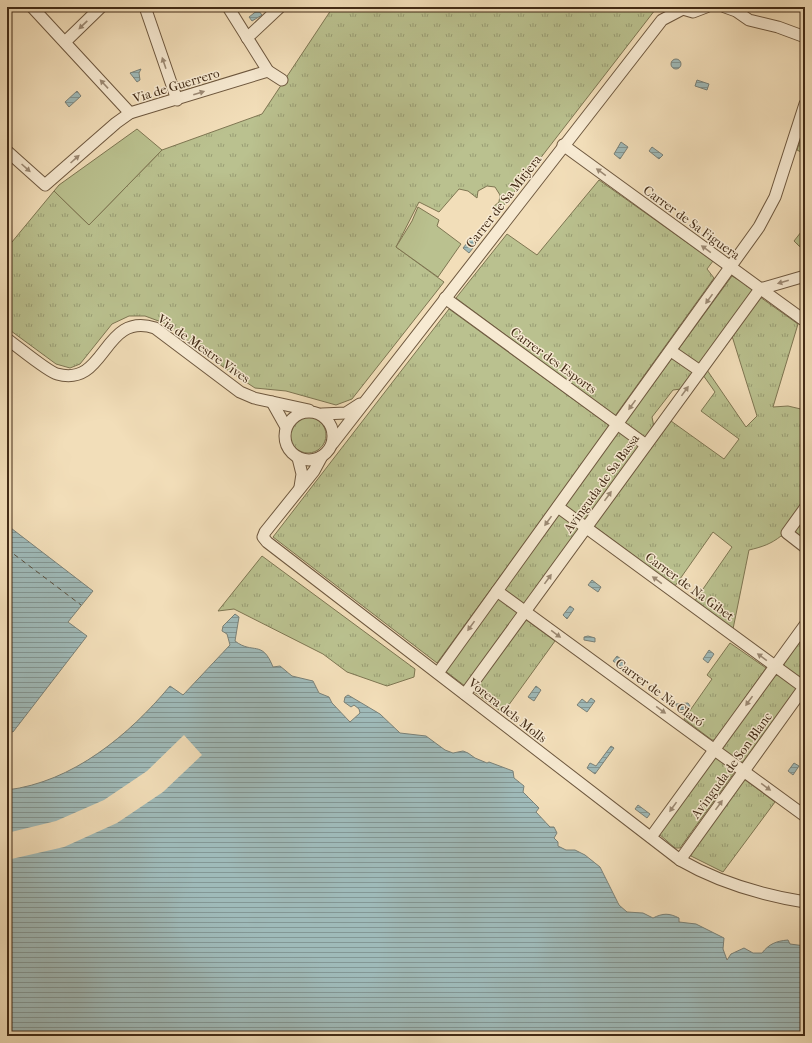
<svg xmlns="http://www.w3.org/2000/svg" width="812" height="1043" viewBox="0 0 812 1043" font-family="'IM FELL French Canon',serif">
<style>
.grass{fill:url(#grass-tufts);stroke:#7e7652}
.park{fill:#bac18f;stroke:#7e7652}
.water{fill:url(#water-rules);stroke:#7a8178}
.pier{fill:#f2deb9}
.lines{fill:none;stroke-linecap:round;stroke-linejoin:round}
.ferry{stroke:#594f3f;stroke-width:1;stroke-dasharray:5 4;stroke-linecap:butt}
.minor-casing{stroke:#6e583f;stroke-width:13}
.minor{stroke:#f7ead2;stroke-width:11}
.oneway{fill:#9c8a74}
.labels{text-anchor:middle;stroke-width:3;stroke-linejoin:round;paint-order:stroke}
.street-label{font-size:13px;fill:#422b16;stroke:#f7ead2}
</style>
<defs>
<pattern id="grass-tufts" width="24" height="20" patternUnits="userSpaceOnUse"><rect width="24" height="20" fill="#bac18f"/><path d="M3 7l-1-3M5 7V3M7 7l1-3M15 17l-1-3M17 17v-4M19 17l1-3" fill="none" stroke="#999d74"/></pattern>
<pattern id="water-rules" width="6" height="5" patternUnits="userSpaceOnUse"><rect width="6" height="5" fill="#9fbab9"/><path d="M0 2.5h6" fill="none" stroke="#839795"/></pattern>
</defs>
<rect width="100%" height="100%" fill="#f2deb9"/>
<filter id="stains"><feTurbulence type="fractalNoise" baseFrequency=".005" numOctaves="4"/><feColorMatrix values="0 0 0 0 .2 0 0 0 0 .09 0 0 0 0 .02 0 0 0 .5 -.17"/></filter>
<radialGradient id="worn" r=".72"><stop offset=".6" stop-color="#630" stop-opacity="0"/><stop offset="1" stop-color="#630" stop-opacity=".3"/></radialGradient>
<g class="grass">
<path d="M 333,7 L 654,7 L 655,10 L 498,213 L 493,207 L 499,202 L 500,195 L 495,187 L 487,186 L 478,191 L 477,198 L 468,191 L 459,189 L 439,212 L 419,202 L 396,247 L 444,282 L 352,399 L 336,405 L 286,391 L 255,388 L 226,369 L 164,323 L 145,316 L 129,316 L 112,324 L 80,364 L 70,368 L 56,364 L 7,328 L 7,248 L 54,191 L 89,225 L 162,150 L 262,114 Z"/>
<path d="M 805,125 L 805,154 L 797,150 Z"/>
<path d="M 599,180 L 713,261 L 707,269 L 714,278 L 615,416 L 456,298 L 507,234 L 537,255 Z"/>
<path d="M 805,227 L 805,252 L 794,241 Z"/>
<path d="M 732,276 L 754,289 L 681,389 L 673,390 L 652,417 L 654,427 L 465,686 L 444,670 Z"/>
<path d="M 760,297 L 798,324 L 773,407 L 788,406 L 805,410 L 805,543 L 790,542 L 781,536 C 771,544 762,547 749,550 L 733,629 L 694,602 L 732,547 L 713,532 L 675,586 L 594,526 L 671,421 L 724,459 L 739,439 L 701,411 L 715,392 L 703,375 L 707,370 L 746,427 L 757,416 L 732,336 Z"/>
<path d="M 449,309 L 610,426 L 437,663 L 273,537 Z"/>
<circle cx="308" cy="435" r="18"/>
<path d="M 262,556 L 415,669 L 414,677 L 387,686 L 347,672 L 323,654 L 234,609 L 218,611 Z"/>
<path d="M 525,619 L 555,641 L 503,713 L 473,691 Z"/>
<path d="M 805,634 L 805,676 L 800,679 L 785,668 L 784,664 Z"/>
<path d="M 730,643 L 766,668 L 715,740 L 712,740 L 684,719 L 712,679 L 707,675 Z"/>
<path d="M 778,675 L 795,687 L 796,690 L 743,762 L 739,763 L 722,749 L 723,746 L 774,676 Z"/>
<path d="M 717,758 L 734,770 L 734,773 L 680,848 L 675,848 L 659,834 L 714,759 Z"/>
<path d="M 744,779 L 775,802 L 723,872 L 689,855 Z"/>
</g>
<g class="park">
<path d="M 137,129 L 162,150 L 89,225 L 54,191 L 59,185 Z"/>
<path d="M 418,207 L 439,220 L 437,226 L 461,244 L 438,277 L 396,247 L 412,221 Z"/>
</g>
<g class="water">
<path d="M 258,10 L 262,15 L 252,21 L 249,17 Z"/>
<circle cx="676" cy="64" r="5"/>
<path d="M 141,69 L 139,73 L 140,80 L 137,82 L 130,73 Z"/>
<path d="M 697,80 L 709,84 L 707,90 L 695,86 Z"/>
<path d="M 77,91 L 81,96 L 69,107 L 65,102 Z"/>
<path d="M 621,142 L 628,147 L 620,159 L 614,154 Z"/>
<path d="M 652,147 L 663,155 L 659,159 L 649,151 Z"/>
<path d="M 471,238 L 477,243 L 469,253 L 463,248 Z"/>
<path d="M 7,525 L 93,591 L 68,622 L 87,636 L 13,732 L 7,730 Z"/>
<path d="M 592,580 L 601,587 L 598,592 L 588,585 Z"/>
<path d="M 570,606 L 574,609 L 567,619 L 563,615 Z"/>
<path d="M 235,614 L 239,617 L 235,641 C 253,655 262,639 273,667 L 280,666 L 292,676 L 313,681 L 319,693 L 329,697 L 332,703 L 350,722 L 360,713 L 359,709 L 354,705 L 351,707 L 344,702 L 345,697 L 348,695 L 380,714 L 400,733 L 426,736 L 445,750 L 453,753 L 463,751 L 468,753 L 475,758 L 487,763 L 489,762 L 513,771 L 514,778 L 524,786 L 523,792 L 539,808 L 536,812 L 550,827 L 554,827 L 557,833 L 554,838 L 558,842 L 558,846 L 566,850 L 575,850 L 585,855 L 600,867 L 619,905 L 627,912 L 643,913 L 653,918 C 663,913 669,913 679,918 L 679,922 L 696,924 L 724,938 L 723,949 L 727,960 L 731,954 L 744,948 L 753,953 L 762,953 C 769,944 776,941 788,940 L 790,944 L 805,946 L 805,1036 L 7,1036 L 7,790 C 73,782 129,735 170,686 L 183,695 L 230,645 L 227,634 L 222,631 L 223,626 Z"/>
<path d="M 588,636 L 595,638 L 595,642 L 584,640 L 584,637 Z"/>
<path d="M 709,650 L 714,654 L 708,663 L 703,659 Z"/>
<path d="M 617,656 L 626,663 L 622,667 L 613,661 Z"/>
<path d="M 536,686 L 541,690 L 534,701 L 528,697 Z"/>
<path d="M 591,698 L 595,701 L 587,712 L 577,705 L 582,699 L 587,703 Z"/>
<path d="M 688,703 L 690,706 L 688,709 L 677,710 L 676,704 Z"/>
<path d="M 611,746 L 614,748 L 595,774 L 587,768 L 590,763 L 596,766 Z"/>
<path d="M 794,763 L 799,766 L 793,775 L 788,771 Z"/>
<path d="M 638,805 L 650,814 L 647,818 L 635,809 Z"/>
</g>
<path class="pier" d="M 184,735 L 202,755 L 163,792 L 117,823 L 64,847 L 7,860 L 7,833 L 56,821 L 104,800 L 147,771 Z"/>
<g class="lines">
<path class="ferry" d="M 7,549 L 81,605"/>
<g class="minor-casing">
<g id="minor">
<path d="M 32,7 L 130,113"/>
<path d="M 145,7 L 177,100"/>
<path d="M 228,7 L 268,71 L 282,80"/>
<path d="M 676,7 L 693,12 L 706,7"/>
<path d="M 725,7 L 736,11 L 749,20 L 778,27 L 805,37"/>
<path d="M 247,38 L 280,7"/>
<path d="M 65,42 L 101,7"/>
<path d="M 563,145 L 805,321"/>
<path d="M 7,151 L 45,185 L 116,123 L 130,113 L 268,71"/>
<path d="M 445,298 L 646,445"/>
<path d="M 7,339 C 17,346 48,372 57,374 C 107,388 102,311 155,328 L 240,392 L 254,398 L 309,410"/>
<path d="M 671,351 L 700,371"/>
<path d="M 272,402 L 286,427"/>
<circle cx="309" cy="436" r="24"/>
<path d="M 322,414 L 346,413 L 360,404"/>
<path d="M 333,443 L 662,20 L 681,10"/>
<path d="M 298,458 L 302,474 L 300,487"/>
<path d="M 321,458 L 314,471 L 265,532 L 263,537 L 267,542 L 680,860 C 718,882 762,895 805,902"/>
<path d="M 558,507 L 805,688"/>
<path d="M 805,508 L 787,533 L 805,547"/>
<path d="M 497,591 L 805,816"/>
<path d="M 438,673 L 759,227 L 775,197 L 805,104"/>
<path d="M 465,694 L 760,289 L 805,276"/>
<path d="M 651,837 L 805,625"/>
<path d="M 680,860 L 805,686"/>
</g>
</g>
<use href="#minor" class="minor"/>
</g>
<defs><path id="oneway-solid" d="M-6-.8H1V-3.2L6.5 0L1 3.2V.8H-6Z"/></defs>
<g class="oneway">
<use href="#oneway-solid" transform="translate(83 25) rotate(136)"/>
<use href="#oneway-solid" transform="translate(164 63) rotate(-109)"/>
<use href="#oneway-solid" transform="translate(104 84) rotate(-133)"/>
<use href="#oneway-solid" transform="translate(199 93) rotate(-17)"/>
<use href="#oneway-solid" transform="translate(75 159) rotate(-42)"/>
<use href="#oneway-solid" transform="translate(26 168) rotate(42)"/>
<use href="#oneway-solid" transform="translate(601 172) rotate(-144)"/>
<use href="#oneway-solid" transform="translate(706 249) rotate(-144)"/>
<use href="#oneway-solid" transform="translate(783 282) rotate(164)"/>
<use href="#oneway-solid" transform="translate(709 299) rotate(126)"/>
<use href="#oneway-solid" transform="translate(685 391) rotate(-54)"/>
<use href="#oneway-solid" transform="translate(632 405) rotate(126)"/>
<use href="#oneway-solid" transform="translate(608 496) rotate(-54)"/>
<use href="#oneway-solid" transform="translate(548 521) rotate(126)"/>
<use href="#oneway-solid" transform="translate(548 579) rotate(-54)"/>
<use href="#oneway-solid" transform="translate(657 580) rotate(-144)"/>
<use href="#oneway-solid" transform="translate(471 626) rotate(126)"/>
<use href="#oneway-solid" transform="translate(556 634) rotate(36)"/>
<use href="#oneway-solid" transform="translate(762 657) rotate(-144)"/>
<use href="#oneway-solid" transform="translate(749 701) rotate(126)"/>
<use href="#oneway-solid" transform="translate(661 710) rotate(36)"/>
<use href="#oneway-solid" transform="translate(766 787) rotate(36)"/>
<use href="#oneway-solid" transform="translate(719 805) rotate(-54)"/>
<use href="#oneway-solid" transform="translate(673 807) rotate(126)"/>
</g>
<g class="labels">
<g class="street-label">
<text transform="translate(176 85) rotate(-17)" y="5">Via de Guerrero</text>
<text transform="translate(503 201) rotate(-52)" y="5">Carrer de Sa Mitjera</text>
<text transform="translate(692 222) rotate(36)" y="5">Carrer de Sa Figuera</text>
<text transform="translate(204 348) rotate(35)" y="5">Via de Mestre Vives</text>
<text transform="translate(554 360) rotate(36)" y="5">Carrer des Esports</text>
<text transform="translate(601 483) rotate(-54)" y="5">Avinguda de Sa Bassa</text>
<text transform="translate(690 586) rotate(36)" y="5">Carrer de Na Gibet</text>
<text transform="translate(660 692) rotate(36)" y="5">Carrer de Na Claró</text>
<text transform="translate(508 710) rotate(38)" y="5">Vorera dels Molls</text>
<text transform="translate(731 765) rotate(-54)" y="5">Avinguda de Son Blanc</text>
</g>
</g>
<rect width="812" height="1043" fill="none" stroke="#f2deb9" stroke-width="24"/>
<rect x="8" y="8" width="796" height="1027" fill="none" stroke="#422b16" stroke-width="2"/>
<rect x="12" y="12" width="788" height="1019" fill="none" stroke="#422b16"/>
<rect width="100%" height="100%" filter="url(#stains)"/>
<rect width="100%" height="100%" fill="url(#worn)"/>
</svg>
